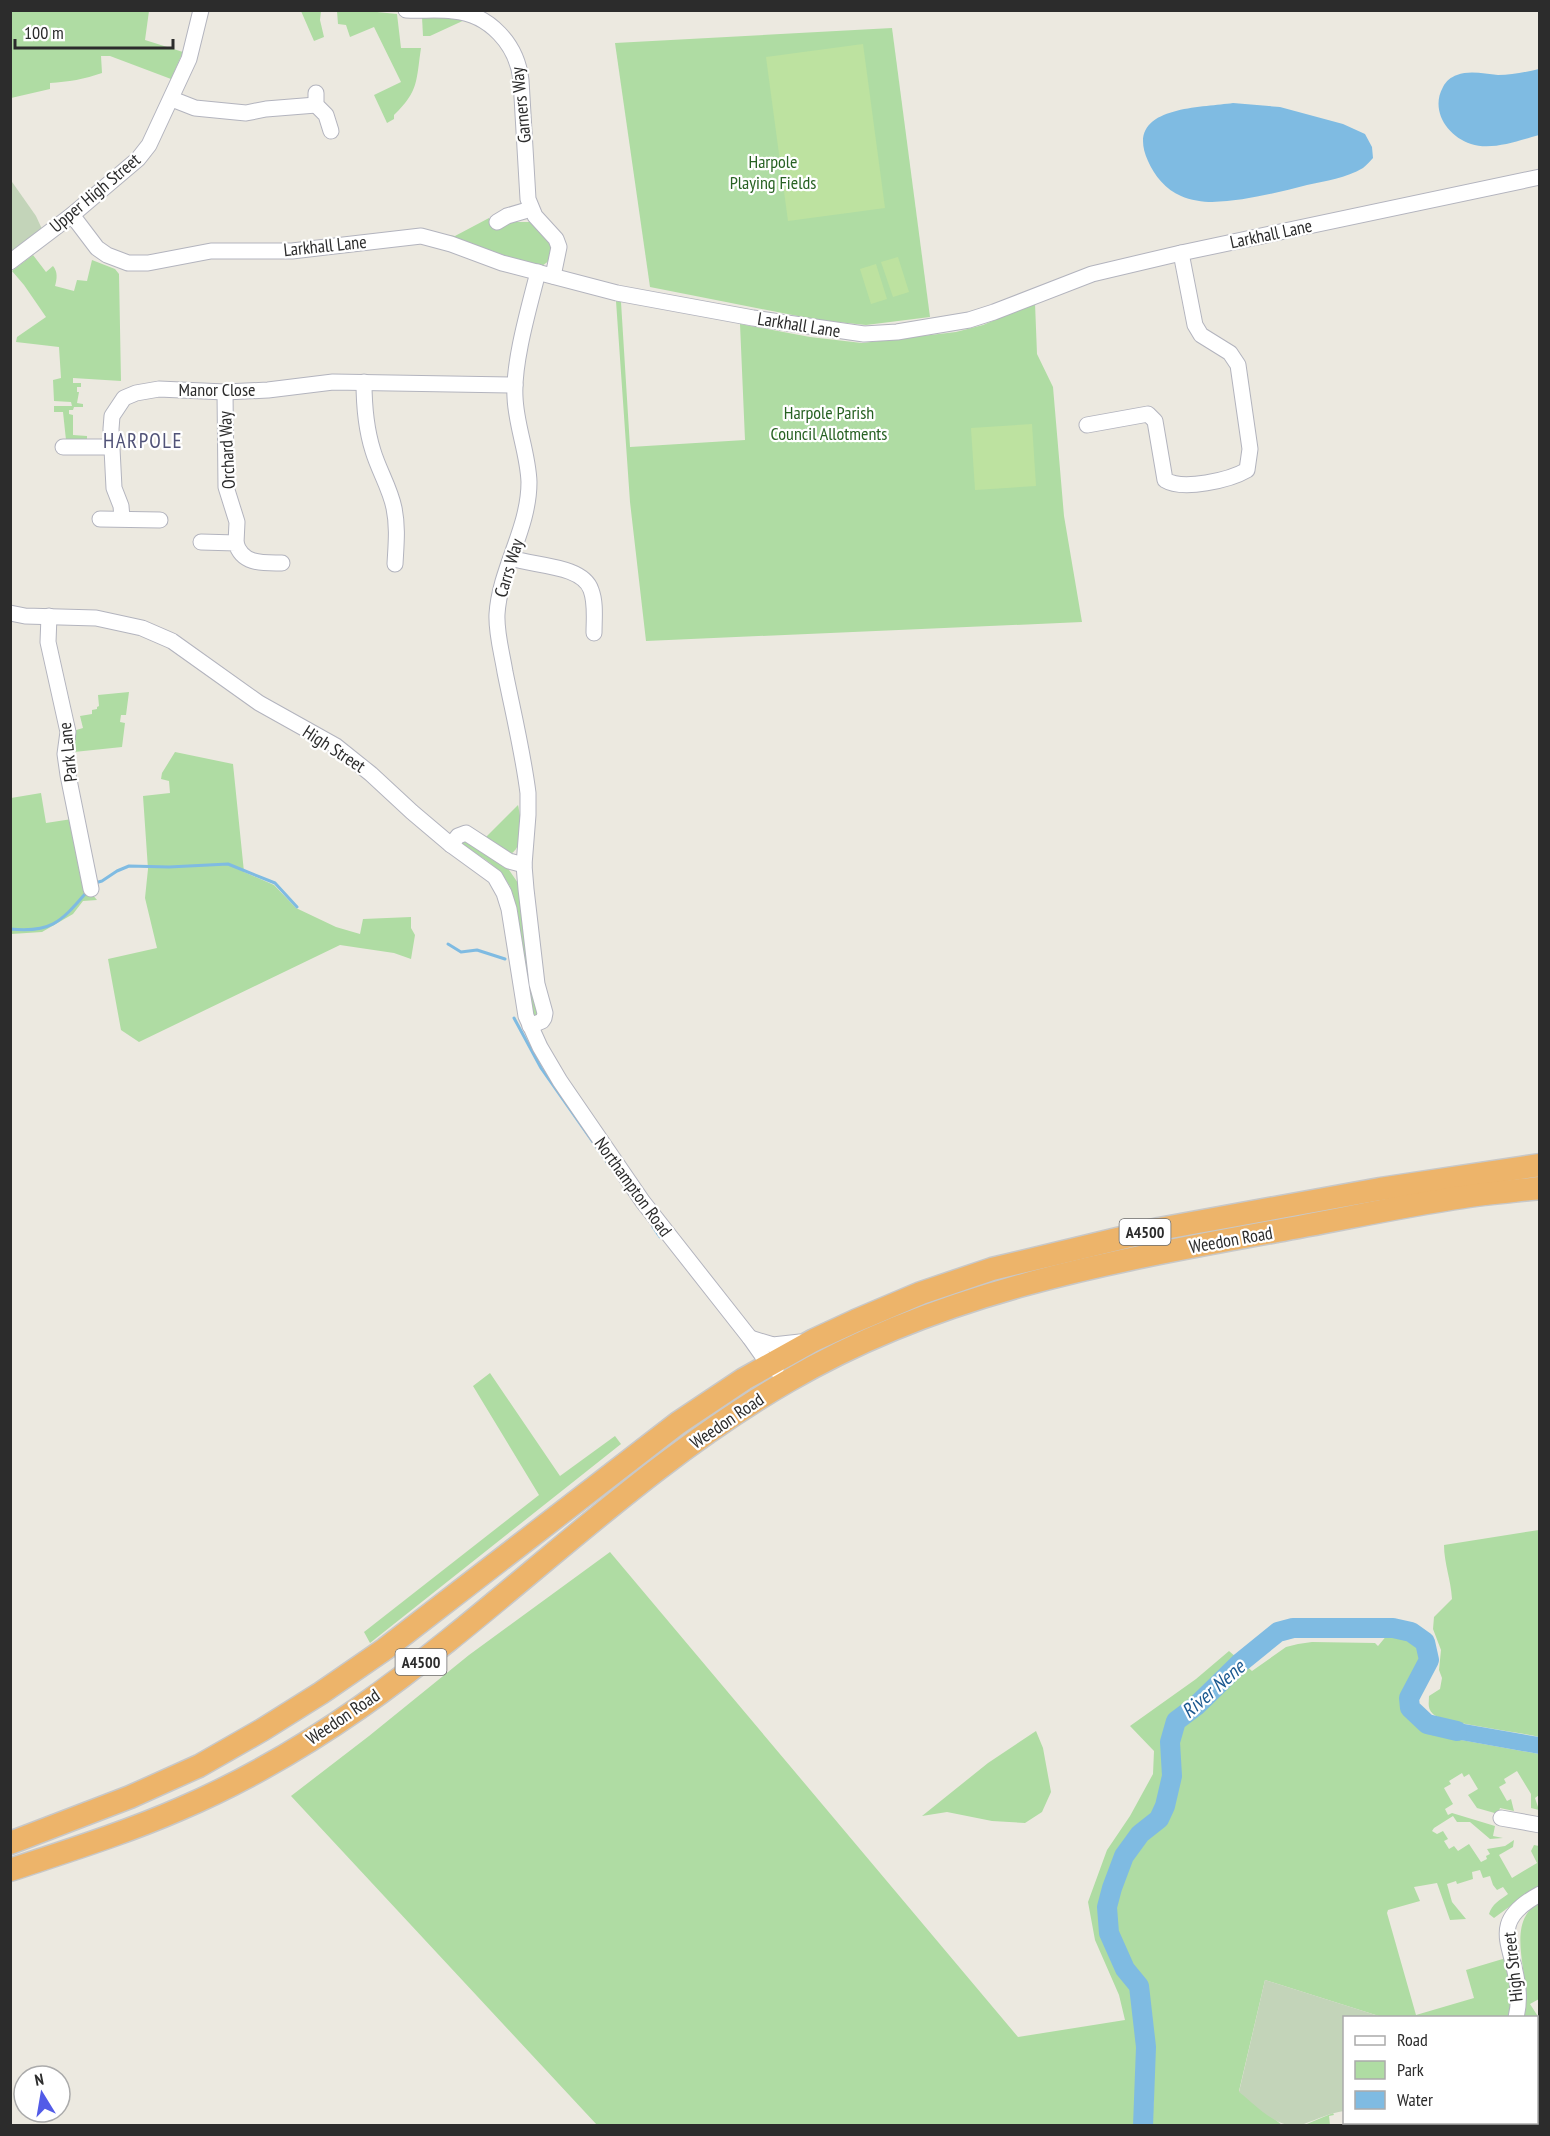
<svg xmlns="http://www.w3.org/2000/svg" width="1550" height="2136" viewBox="0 0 1550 2136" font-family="'PT Sans Narrow',sans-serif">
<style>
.green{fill:#afdca3}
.cemetery{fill:#c3d4b9}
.pitch{fill:#bde2a0}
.water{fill:#7fbbe2}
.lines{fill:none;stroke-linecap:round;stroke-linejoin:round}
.stream{stroke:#7fbbe2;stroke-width:3}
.river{stroke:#7fbbe2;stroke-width:20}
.minor-casing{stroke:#b3b4be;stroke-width:17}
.highway-casing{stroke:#c8c8c8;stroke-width:25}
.minor{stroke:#fff;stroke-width:15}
.highway{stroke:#edb46a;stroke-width:22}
.labels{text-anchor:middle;stroke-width:4.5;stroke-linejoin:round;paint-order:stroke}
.shield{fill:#fff;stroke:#6b6b6b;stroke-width:1.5}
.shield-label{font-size:16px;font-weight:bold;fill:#2c2c2c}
.street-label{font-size:18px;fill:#2c2c2c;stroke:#fff}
.park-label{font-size:18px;fill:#286223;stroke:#fff}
.water-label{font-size:20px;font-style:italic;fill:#1c5990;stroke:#fff}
.quarter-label{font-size:21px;letter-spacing:1.5px;fill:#515378;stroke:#fff}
</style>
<rect width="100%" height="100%" fill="#ece9e0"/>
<g class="green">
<path d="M 10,11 L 149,11 L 145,40 L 183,52 L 171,79 L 110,56 L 101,56 L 102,73 C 85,79 68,82 50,83 L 50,89 L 11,98 Z"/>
<path d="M 301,11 L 321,11 L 320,20 L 324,37 L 314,41 Z"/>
<path d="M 337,11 L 367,11 L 397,14 L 401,48 L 421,48 C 416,81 419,91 394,115 L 394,119 L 387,123 L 374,95 L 401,82 L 374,27 L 350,37 L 346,25 L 338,24 Z"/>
<path d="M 422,17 L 469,18 L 430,36 L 423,36 Z"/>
<path d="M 892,28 L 930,317 L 866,325 L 818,320 L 650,287 L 615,43 Z"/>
<path d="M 489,218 L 495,227 L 507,222 L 531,222 L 553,246 L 550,260 L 542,266 L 540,265 L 532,265 L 433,233 L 455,236 Z"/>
<path d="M 33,255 L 46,272 L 53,266 C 58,272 57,279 55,286 L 74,291 L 77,280 L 87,281 L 92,260 L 115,269 L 119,274 L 121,381 L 73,378 L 73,383 L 81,383 L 81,387 L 77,387 L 77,392 L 79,392 L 77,403 L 83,404 L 83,407 L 74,407 L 73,410 L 69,410 L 69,414 L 73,415 L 73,435 L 87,436 L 87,440 L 66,440 L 63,412 L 54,412 L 54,406 L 72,406 L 71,402 L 54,401 L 53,380 L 61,378 L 59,347 L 16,342 L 17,337 L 46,317 L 24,285 L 12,271 Z"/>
<path d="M 616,301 L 621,302 L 630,447 L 745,440 L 740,324 L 810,337 L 862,343 L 956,332 L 983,325 L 1035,303 L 1037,354 L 1053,387 L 1064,516 L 1082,622 L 646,641 L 630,502 Z"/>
<path d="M 129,692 L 126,715 L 121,715 L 120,722 L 125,723 L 122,747 L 74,752 L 73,731 L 83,728 L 80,716 L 92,714 L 92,710 L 97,709 L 97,707 L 99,706 L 98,695 Z"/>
<path d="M 175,752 L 233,764 L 244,872 L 274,885 L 296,908 L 336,927 L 360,934 L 363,919 L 411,917 L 411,928 L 415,935 L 411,959 L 394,953 L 340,945 L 139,1042 L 121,1030 L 108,959 L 157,948 L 145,898 L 148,869 L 143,796 L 170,793 L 169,781 L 161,779 L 162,773 Z"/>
<path d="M 41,793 L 46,823 L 72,819 L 85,886 L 97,900 L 83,901 L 73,914 L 42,932 L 11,934 L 11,798 Z"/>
<path d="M 518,805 C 521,818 525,845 511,854 L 485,838 Z"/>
<path d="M 463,837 L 507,867 L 518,883 L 539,1016 L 533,1018 L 511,889 C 502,867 480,856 460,844 Z"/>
<path d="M 490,1373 L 560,1476 L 615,1436 L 621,1444 L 370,1643 L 364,1632 L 539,1495 L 473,1386 Z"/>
<path d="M 1539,1530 L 1539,1737 C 1520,1732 1442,1723 1433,1714 C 1427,1708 1429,1703 1429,1696 L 1440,1689 L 1442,1678 L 1439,1670 L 1441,1650 L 1433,1629 L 1434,1617 L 1452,1599 C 1451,1580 1444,1563 1444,1545 Z"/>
<path d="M 610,1552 L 1018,2037 L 1125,2020 L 1119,1995 L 1095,1940 L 1088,1902 L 1107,1850 L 1130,1816 L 1153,1774 L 1154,1751 L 1130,1726 L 1196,1679 L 1229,1651 L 1252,1671 L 1286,1647 L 1298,1644 L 1312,1642 L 1375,1643 L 1378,1646 L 1393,1628 L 1411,1632 L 1425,1642 L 1429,1660 L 1409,1698 L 1410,1708 L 1427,1724 L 1431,1726 L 1428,1734 L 1539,1754 L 1539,1795 L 1535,1798 L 1539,1810 L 1531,1808 L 1531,1794 L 1517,1771 L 1504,1779 L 1506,1783 L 1499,1787 L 1507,1801 L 1511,1799 L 1514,1811 L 1500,1808 L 1498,1814 L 1477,1808 L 1468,1795 L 1478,1789 L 1469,1774 L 1464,1777 L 1462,1773 L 1449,1781 L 1451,1784 L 1444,1788 L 1453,1804 L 1445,1809 L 1448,1815 L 1452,1813 L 1495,1826 L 1493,1836 L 1503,1838 L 1490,1839 L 1470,1822 L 1457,1822 L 1453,1816 L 1434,1828 L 1432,1831 L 1437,1834 L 1443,1831 L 1448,1839 L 1444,1841 L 1449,1849 L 1454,1846 L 1458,1851 L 1469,1844 L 1481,1862 L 1487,1859 L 1486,1856 L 1490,1854 L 1487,1849 L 1505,1846 L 1514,1840 L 1513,1847 L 1499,1855 L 1512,1878 L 1537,1863 L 1531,1851 L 1534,1845 L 1539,1846 L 1539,1885 L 1494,1918 L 1489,1914 C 1492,1904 1500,1900 1508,1894 L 1503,1887 L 1497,1890 L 1493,1885 L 1490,1876 L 1483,1878 L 1480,1870 L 1472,1872 L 1473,1879 L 1457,1884 L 1456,1881 L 1447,1884 L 1452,1902 L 1466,1919 L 1450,1920 L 1437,1883 L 1414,1887 L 1420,1901 L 1388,1910 L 1387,1913 L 1416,2015 L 1474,1998 L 1466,1970 L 1506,1958 L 1511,1973 L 1511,2017 L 1382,2017 L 1265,1980 L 1239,2091 L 1282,2125 L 1151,2125 L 1154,2098 L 1153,2037 L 1146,2047 L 1143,2125 L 597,2125 L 291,1796 L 369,1736 L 469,1655 Z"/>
<path d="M 1036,1731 L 1043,1748 L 1051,1792 L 1042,1812 L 1025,1823 L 992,1821 L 947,1812 L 922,1816 L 988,1763 Z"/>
<path d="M 1539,1903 L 1539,1999 L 1530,2004 L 1539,2018 L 1537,2019 L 1536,2018 L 1523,2018 C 1524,2008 1526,1999 1525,1990 C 1525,1963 1508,1920 1539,1903 Z"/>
<path d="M 1333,2113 L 1334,2115 L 1329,2116 L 1330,2125 L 1302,2126 Z"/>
<path d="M 1406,2123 L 1474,2122 L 1476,2125 L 1403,2125 Z"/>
</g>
<g class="cemetery">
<path d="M 10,179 L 36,216 L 42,229 L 11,251 Z"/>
<path d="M 1265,1980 L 1382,2017 L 1344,2018 L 1344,2111 C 1329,2113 1318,2119 1304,2124 C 1280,2133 1256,2105 1239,2092 Z"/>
</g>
<g class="pitch">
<path d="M 863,44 L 885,208 L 788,221 L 766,57 Z"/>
<path d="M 898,257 L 909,292 L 893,297 L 881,262 Z"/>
<path d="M 876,264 L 887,299 L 871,304 L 860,269 Z"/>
<path d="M 1032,424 L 1036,486 L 975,490 L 971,428 Z"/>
</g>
<g class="water">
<path d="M 1539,69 L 1539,135 C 1520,140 1492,151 1471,144 C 1447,136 1430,110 1443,87 C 1446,81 1451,77 1457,75 C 1470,70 1485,74 1498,75 C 1512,75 1526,72 1539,69 Z"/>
<path d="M 1233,103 L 1280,107 L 1343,124 L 1365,134 L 1372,147 L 1373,158 C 1370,161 1367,165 1363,168 C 1346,178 1326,181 1307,185 C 1276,193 1244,201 1212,202 C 1203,202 1190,200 1181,196 C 1166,190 1154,175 1148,161 C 1123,106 1199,108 1233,103 Z"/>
<path d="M 1434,1716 L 1453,1722 L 1539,1737 L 1539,1754 L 1427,1734 Z"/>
</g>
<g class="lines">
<g class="stream">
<path d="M 95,883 L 102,881 L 117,871 L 129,866 L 169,867 L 228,864 L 275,883 L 297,907"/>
<path d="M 10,929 C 50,933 60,923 85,894"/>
<path d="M 448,944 L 461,952 L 477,950 L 505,959"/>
<path d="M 514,1018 L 541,1068 L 609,1165"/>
<path d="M 653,1227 L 660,1237"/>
</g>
<path class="river" d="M 1143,2126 L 1146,2047 L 1139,1986 L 1125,1969 L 1109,1933 L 1107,1907 L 1112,1888 L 1124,1856 L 1140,1834 L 1159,1819 L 1165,1806 L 1172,1776 L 1170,1742 L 1176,1721 L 1196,1706 L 1241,1662 L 1278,1632 L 1293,1628 L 1393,1628 L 1411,1632 L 1425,1642 L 1429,1660 L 1409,1698 L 1410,1708 L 1427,1724 L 1457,1731"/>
<g class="minor-casing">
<g id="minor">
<path d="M 406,10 C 421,11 438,9 453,11 C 490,14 517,45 521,80 L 528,199 L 535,216 L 556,239 L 559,247 L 553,276"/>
<path d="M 316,93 L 316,105 L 326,115 L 331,131"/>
<path d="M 172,99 L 195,108 L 246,113 L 266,109 L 316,105"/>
<path d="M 72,215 L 97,248 L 107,255 L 128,263 L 148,263 L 211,251 L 292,251 L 421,236 L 451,244 L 502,263 L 617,293 L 753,318 L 864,334 L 897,332 L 969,320 L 994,312 L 1092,274 L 1181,253 L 1540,177"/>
<path d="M 497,222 L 507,216 L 531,209"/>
<path d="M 10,262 L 72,215 L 138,159 L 149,145 L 189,59 L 201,10"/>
<path d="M 364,382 C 364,405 366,429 373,451 C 379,471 390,488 394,508 C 398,527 396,545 395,564"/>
<path d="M 225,392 L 226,487 L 237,522 L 236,543"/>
<path d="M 1087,425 L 1148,414 L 1155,421 L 1165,480 C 1183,491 1230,480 1247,470 L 1250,449 L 1238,365 L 1230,353 L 1201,335 L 1195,325 L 1181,253"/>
<path d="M 63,447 L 111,447"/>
<path d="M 122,518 L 121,506 L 114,488 L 111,429 L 112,416 L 124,398 L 136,393 L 159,389 L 225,392 L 268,390 L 333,382 L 515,385"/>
<path d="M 100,519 L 160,520"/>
<path d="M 201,542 L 236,543 C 242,565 264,563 282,563"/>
<path d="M 511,558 C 534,566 583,565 591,590 C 596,603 594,619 594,633"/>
<path d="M 10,613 L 25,616 L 96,618 L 142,628 L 172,641 L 259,703 L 336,746 L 371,774 L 412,812 L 451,845 L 495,877 L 504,893 L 509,909 L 526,1016 L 540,1047 L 560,1081 L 643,1202 L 750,1338 L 769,1365 L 776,1370"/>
<path d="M 49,616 L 48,642 L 68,732 L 65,754 L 68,775 L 91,889"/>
<path d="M 451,845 L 458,836 L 466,833 L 509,861 L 524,865"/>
<path d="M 530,1026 L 542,1021 L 544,1018 L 545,1013 L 537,984 L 526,889 L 524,865 L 528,815 L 528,793 C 523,753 513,712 505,672 C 502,653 496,633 497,614 C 500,568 529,529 529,482 C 528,453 516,426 515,397 C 513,362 529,308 538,272"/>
<path d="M 750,1338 L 773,1345 L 800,1342"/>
<path d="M 1501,1818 L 1540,1825"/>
<path d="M 1516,2018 C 1518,2009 1519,1998 1518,1989 C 1514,1945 1486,1923 1540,1894"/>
<path d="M 1536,2061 L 1540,2060"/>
<path d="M 1354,2122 L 1354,2126"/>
<path d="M 1511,2122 L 1512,2126"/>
</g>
</g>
<g class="highway-casing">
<g id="highway">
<path d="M 10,1843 L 130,1797 L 199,1766 L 262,1730 L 321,1693 L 385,1649 L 678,1423 L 744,1379 L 814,1340 L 855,1321 L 921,1293 L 992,1269 L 1159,1229 L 1380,1189 L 1540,1165"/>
<path d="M 10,1870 C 67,1851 125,1833 180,1809 C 243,1782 303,1747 359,1708 C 506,1605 632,1471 788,1381 C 940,1292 1107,1262 1277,1231 C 1339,1220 1401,1206 1463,1197 C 1488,1193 1514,1191 1540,1188"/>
</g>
</g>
<use href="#minor" class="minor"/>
<use href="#highway" class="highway"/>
</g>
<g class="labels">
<g class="shield">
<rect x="1119.5" y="1219" width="51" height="26" rx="4.5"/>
<rect x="395.5" y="1649" width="51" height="26" rx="4.5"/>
</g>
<g class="shield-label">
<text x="1145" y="1238">A4500</text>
<text x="421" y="1668">A4500</text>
</g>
<g class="street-label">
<text transform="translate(521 105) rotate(-96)" y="6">Garners Way</text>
<text transform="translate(95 193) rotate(-40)" y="6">Upper High Street</text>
<text transform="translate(1271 234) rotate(-12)" y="6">Larkhall Lane</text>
<text transform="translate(325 246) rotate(-6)" y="6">Larkhall Lane</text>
<text transform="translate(799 325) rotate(9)" y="6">Larkhall Lane</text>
<text x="217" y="396">Manor Close</text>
<text transform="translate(227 450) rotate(-93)" y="6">Orchard Way</text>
<text transform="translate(509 568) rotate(-73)" y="6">Carrs Way</text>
<text transform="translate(334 749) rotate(33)" y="6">High Street</text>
<text transform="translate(68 752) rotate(-96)" y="6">Park Lane</text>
<text transform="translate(633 1187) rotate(54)" y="6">Northampton Road</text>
<text transform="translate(1231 1240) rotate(-10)" y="6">Weedon Road</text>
<text transform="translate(727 1421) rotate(-34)" y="6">Weedon Road</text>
<text transform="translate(343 1717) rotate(-34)" y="6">Weedon Road</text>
<text transform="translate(1513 1967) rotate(-96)" y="6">High Street</text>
</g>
<g class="park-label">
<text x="773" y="168">Harpole<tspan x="773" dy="21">Playing Fields</tspan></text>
<text x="829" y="419">Harpole Parish<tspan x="829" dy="21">Council Allotments</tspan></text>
</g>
<g class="water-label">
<text transform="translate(1213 1689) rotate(-41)" y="7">River Nene</text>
</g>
<g class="quarter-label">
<text x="143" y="448">HARPOLE</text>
</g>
</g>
<rect width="1550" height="2136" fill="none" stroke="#2c2c2c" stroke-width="24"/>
<rect x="1343" y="2016" width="195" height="108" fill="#ffffff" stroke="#ababab" stroke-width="1.5"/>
<rect x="1355" y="2036" width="30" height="9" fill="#ffffff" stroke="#ababab" stroke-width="1.5"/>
<text x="1397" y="2046" font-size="18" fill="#2c2c2c">Road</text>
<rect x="1355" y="2061" width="30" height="18" fill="#afdca3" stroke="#ababab" stroke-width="1.5"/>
<text x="1397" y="2076" font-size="18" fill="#2c2c2c">Park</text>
<rect x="1355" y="2091" width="30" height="18" fill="#7fbbe2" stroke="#ababab" stroke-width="1.5"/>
<text x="1397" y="2106" font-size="18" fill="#2c2c2c">Water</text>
<g transform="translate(42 2094) rotate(349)"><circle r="28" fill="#ffffff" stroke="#ababab" stroke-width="1.5"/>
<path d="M0-4.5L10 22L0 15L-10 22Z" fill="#525be7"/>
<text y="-9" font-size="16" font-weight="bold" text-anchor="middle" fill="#2c2c2c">N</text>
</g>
<path d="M15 39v9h158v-9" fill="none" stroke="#2c2c2c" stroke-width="3"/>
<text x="24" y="39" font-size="18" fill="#2c2c2c" stroke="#ffffff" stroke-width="4.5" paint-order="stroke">100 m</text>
</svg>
